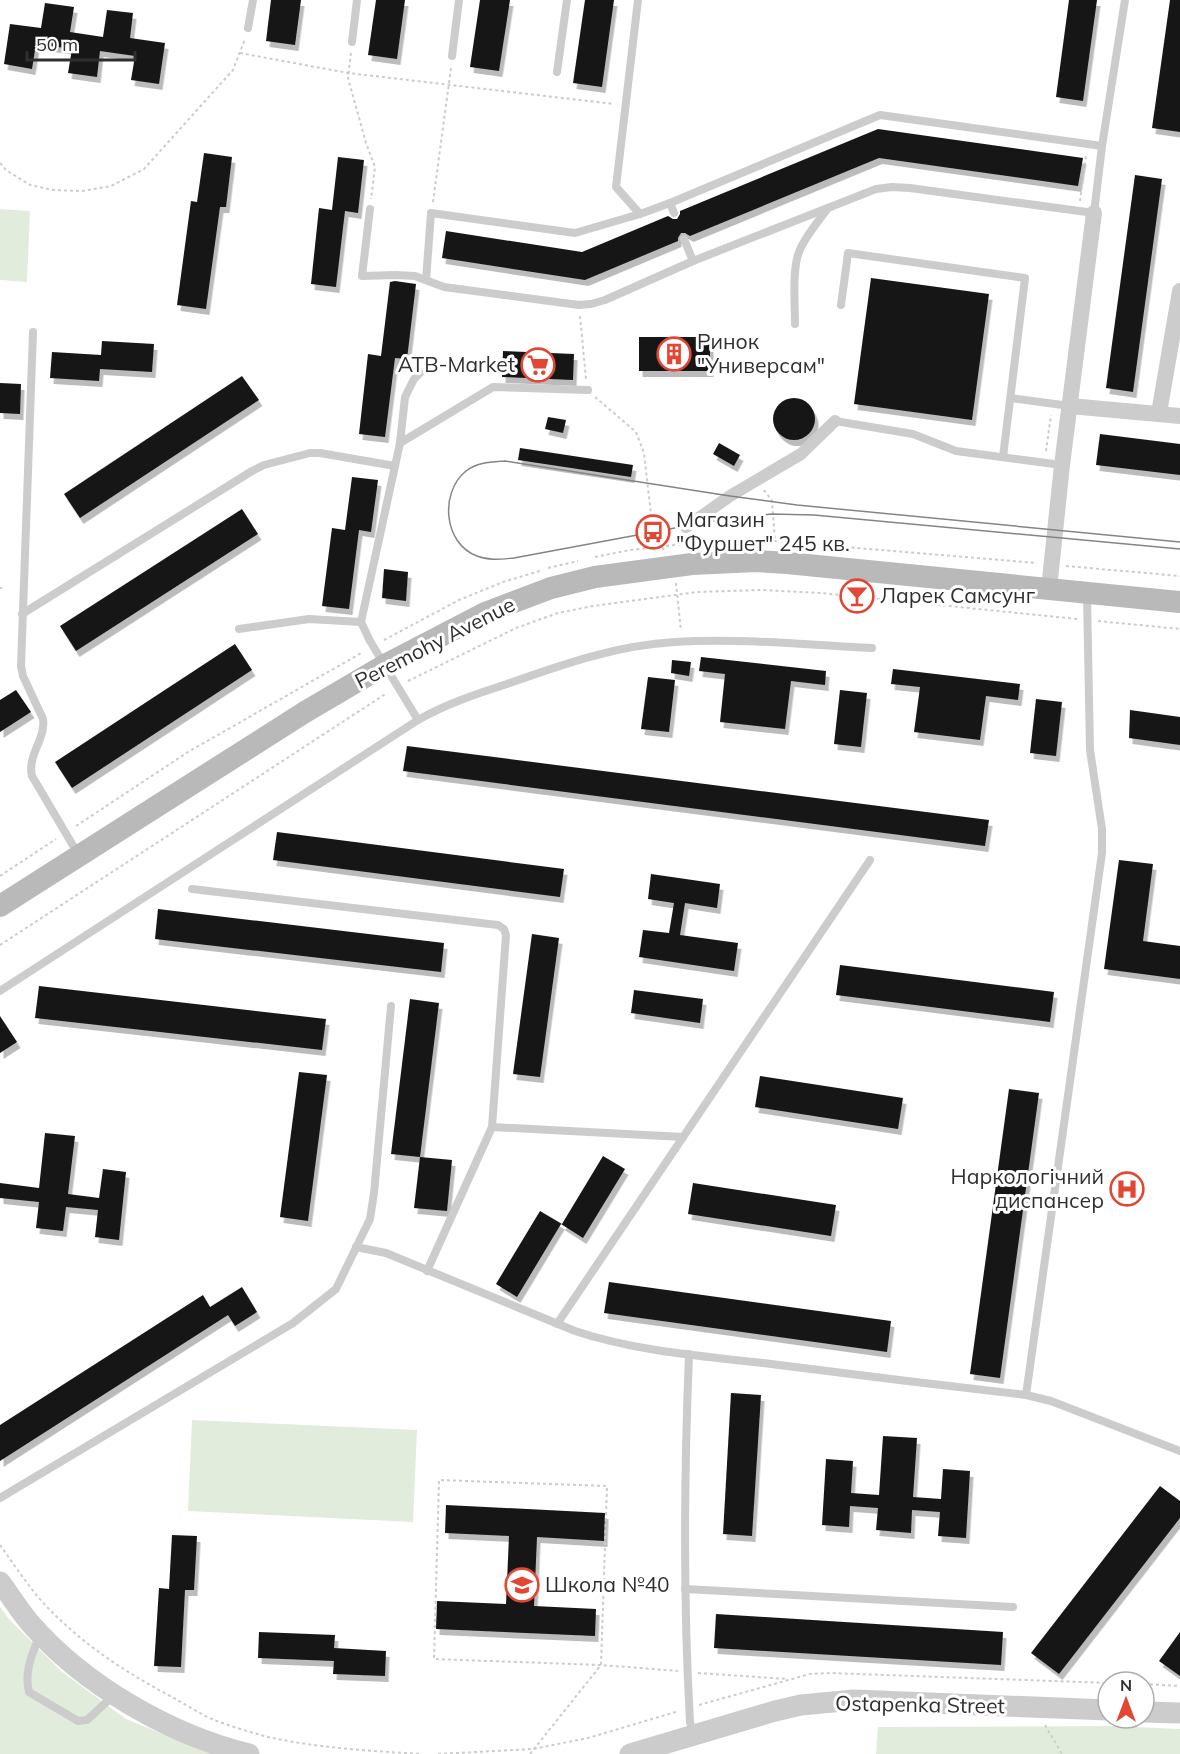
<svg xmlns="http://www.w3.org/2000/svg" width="1180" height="1754" viewBox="0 0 1180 1754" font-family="Mulish,sans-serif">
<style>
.green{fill:#e2ecdd}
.building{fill:#161616;filter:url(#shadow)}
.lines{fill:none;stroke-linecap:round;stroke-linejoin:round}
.path{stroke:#ccc;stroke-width:2;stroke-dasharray:3 3;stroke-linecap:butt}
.service{stroke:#ccc;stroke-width:8}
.pedestrian{stroke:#ccc;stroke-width:12}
.minor{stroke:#ccc;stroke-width:16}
.tertiary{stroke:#ccc;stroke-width:21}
.secondary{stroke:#b9b9b9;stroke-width:22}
.tram{stroke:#848484;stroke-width:1.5}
.labels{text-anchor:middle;stroke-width:6;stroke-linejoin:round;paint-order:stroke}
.poi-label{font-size:21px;fill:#2f2f2f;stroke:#fff;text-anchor:start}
.street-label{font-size:21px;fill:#2f2f2f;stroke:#fff}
</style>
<defs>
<filter id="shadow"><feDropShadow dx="3.5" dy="6" stdDeviation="0" flood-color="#0004"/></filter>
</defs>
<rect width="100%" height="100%" fill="#fff"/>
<g class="green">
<path d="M 0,209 L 30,211 L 27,282 L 0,280 Z"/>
<path d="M 192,1420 L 417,1430 L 413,1522 L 188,1511 Z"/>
<path d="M 0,1607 L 8,1618 L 61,1671 L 126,1719 L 212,1754 L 0,1754 Z"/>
<path d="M 1112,1726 L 1180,1729 L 1180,1754 L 876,1754 L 878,1727 Z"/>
</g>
<g class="building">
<path d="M 271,0 L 301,0 L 295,45 L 266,41 Z"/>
<path d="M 376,0 L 405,0 L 397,59 L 368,55 Z"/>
<path d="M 480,0 L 510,0 L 499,71 L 470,67 Z"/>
<path d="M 585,0 L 614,0 L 602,87 L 573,83 Z"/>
<path d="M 1069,0 L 1097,0 L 1083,101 L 1056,97 Z"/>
<path d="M 1170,0 L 1180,0 L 1180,132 L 1152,128 Z"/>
<path d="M 45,3 L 74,7 L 70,32 L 103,37 L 107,10 L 133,13 L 130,38 L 165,43 L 159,84 L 131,80 L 135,56 L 100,51 L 97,77 L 68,73 L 72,49 L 36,44 L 32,69 L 4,64 L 10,24 L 41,28 Z"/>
<path d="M 878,129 L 1083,158 L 1078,186 L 879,158 L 690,236 L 685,233 L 681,233 L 678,238 L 678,241 L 585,280 L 442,258 L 446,231 L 582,252 L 668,216 L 673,219 L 677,219 L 680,214 L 680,211 Z"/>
<path d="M 204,153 L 232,157 L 226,207 L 220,207 L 206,309 L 177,305 L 191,201 L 197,202 Z"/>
<path d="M 338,157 L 364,160 L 358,213 L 345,211 L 336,287 L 311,284 L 319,208 L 332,210 Z"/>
<path d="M 1135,175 L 1162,179 L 1133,392 L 1106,388 Z"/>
<path d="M 871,278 L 989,294 L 972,420 L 854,404 Z"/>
<path d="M 395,281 L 416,284 L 407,359 L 395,358 L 385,437 L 359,434 L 368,354 L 381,356 L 390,282 Z"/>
<rect x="639" y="337" width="71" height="34"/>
<path d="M 102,341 L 154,344 L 152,372 L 100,369 L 99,381 L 50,378 L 52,352 L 101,355 Z"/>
<path d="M 503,351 L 574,354 L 573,380 L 502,377 Z"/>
<path d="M 242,376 L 259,400 L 80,518 L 64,494 Z"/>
<path d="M 0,383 L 21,384 L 20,414 L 0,413 Z"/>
<circle cx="794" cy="419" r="21"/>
<path d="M 548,417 L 566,420 L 563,433 L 545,429 Z"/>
<path d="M 1100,434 L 1180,444 L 1180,475 L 1096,465 Z"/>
<path d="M 719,443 L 740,455 L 734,466 L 713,454 Z"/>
<path d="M 520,448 L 633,465 L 631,477 L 518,460 Z"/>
<path d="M 352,477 L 378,480 L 371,532 L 359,530 L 349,609 L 322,606 L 332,528 L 345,530 Z"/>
<path d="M 242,509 L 258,534 L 76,651 L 60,626 Z"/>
<path d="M 384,569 L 408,572 L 406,601 L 382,598 Z"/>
<path d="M 235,644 L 252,670 L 72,788 L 55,762 Z"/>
<path d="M 701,657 L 826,671 L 825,685 L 791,681 L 785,729 L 720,722 L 725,674 L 699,671 Z"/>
<path d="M 672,660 L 691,662 L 689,676 L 671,673 Z"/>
<path d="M 893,669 L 1020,684 L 1018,700 L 986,696 L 980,740 L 914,732 L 920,687 L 891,684 Z"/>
<path d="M 648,677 L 675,680 L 669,732 L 641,729 Z"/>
<path d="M 16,690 L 31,712 L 0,732 L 0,700 Z"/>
<path d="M 840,690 L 867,693 L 861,747 L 834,744 Z"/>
<path d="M 1036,699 L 1062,702 L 1056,756 L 1030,753 Z"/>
<path d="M 1130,710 L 1180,717 L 1180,745 L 1129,738 Z"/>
<path d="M 407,746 L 989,820 L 985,846 L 403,771 Z"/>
<path d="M 277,832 L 564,869 L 560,897 L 273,860 Z"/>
<path d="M 1119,860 L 1153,864 L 1143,941 L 1180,946 L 1180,979 L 1104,969 Z"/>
<path d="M 651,874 L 720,884 L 717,908 L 685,903 L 680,935 L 738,943 L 734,971 L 639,957 L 643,930 L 669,933 L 674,903 L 648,899 Z"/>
<path d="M 158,909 L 444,943 L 441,972 L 155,939 Z"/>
<path d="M 532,934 L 559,938 L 540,1077 L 513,1074 Z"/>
<path d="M 840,965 L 1054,992 L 1050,1022 L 836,995 Z"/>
<path d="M 39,986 L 326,1019 L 322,1050 L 35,1018 Z"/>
<path d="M 634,990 L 703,999 L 700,1023 L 631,1013 Z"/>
<path d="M 410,999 L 439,1003 L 420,1157 L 391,1154 Z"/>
<path d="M 0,1016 L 17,1042 L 0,1053 Z"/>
<path d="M 299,1072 L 327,1075 L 308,1221 L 280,1217 Z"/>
<path d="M 760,1076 L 903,1098 L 898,1129 L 755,1107 Z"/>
<path d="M 1009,1089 L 1039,1093 L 1000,1378 L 970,1374 Z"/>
<path d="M 45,1133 L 75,1136 L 68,1194 L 99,1198 L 103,1169 L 126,1172 L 119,1240 L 95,1237 L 98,1210 L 66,1207 L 63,1231 L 36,1228 L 39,1202 L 0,1198 L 0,1183 L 39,1188 Z"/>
<path d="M 603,1156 L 625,1169 L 583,1238 L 561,1224 L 517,1297 L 496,1284 L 540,1211 L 562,1224 Z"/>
<path d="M 420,1157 L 452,1160 L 447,1211 L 414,1208 Z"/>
<path d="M 693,1183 L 836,1205 L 831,1236 L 688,1214 Z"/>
<path d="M 609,1282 L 891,1321 L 887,1352 L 604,1313 Z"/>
<path d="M 242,1287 L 257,1312 L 235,1326 L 228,1315 L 0,1461 L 0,1425 L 203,1295 L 210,1307 Z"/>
<path d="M 731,1393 L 761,1395 L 752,1536 L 723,1534 Z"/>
<path d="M 883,1436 L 917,1438 L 913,1497 L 941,1499 L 943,1469 L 970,1471 L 966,1538 L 938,1536 L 940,1512 L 912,1510 L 911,1533 L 876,1530 L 878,1508 L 850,1506 L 849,1527 L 822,1525 L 826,1459 L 853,1461 L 851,1493 L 879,1495 Z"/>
<path d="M 1160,1486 L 1180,1501 L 1180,1518 L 1059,1674 L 1031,1653 Z"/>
<path d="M 446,1505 L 605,1513 L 604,1541 L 537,1537 L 534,1606 L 596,1609 L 595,1636 L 436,1629 L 437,1601 L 506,1604 L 509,1536 L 445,1533 Z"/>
<path d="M 172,1535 L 197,1536 L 194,1590 L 185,1590 L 181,1667 L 154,1666 L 159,1588 L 169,1589 Z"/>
<path d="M 716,1614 L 1003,1632 L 1001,1665 L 714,1648 Z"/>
<path d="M 259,1632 L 335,1635 L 334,1648 L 386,1651 L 385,1676 L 333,1674 L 334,1661 L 258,1658 Z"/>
<path d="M 1180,1632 L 1180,1676 L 1159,1661 Z"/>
</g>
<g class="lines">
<g class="path">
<path d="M 240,53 L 348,73 L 614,104"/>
<path d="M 351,53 L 348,78 L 366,143 L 375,167 L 371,199"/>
<path d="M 0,163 L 6,170 L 30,185 L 53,190 L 82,191 L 111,186 L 144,169 L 233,70 L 245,39"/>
<path d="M 1080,201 L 1086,156"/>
<path d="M 433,202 L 451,68"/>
<path d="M 580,316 L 586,379"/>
<path d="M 595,397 L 636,432 L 644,453 L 653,532 L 664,550"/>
<path d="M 1046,451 L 1051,415"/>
<path d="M 764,490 L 772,501 L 775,541"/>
<path d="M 595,557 L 630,550 L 729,539 L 775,541 L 1037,563"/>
<path d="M 1066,566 L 1180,576"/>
<path d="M 548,568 L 578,561"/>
<path d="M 676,583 L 681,631"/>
<path d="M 0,588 L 2,588"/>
<path d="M 1098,621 L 1180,629"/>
<path d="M 384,640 L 459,600 L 503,582 L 543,570"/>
<path d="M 408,681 L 516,628 L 558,613 L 593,606 L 697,592 L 761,590 L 821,593 L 1077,619"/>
<path d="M 76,826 L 188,752 L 363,652"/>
<path d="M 0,876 L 56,839"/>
<path d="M 0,945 L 387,693"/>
<path d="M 0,1545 C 16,1567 31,1591 50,1610 C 85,1646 127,1673 172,1697 C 185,1704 198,1713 212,1719 C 229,1726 250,1732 268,1737 C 318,1748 371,1751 422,1754"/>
<path d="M 698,1673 L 788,1679"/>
<path d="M 1144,1684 L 1180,1686"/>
<path d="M 699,1705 L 810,1674 L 830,1673 L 1108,1683"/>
<path d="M 1045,1725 L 1062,1754"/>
<path d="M 438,1754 L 533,1749 L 588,1738 L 679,1711"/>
<path d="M 530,1754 L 601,1665 L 607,1486 L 439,1480 L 434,1659 L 601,1665 L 678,1671"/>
</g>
<g class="service">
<path d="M 638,0 L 616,187 L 640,214 L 670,203 L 674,213"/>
<path d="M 248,28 L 253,0"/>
<path d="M 352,42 L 357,0"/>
<path d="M 452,56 L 459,0"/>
<path d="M 557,72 L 567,0"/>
<path d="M 1102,146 L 1125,0"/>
<path d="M 370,209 L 362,276 L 396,275 L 415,276 L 444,287 L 579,305 L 591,304 L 605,300 L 693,261 L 876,189 L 892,187 L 910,188 L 1094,213 L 1102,146 L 880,115 L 670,203"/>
<path d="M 684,239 L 693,261"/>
<path d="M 426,280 L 431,213 L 575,233 L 640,214"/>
<path d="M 841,305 L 848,253 L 1025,278 L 1003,457"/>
<path d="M 795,324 C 795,306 792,269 799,252 C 805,236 818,222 828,208"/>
<path d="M 33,332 L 21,666 L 23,676 L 43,719 C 46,739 27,755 32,776 L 78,854"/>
<path d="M 1011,398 L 1070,406"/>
<path d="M 835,421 L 913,434 L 956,451 L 1062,465"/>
<path d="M 400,443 L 493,387 L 588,390"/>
<path d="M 22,614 L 252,471 L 264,465 L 310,453 L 320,453 L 395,466"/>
<path d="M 239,629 L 309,619 L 361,622"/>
<path d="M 418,720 L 370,641 L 361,622 L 400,443 L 405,397 L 414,379 L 420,373"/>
<path d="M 192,889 L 498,925 L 504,929 L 506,935 L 492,1127 L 427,1271"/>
<path d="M 0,991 L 418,720 C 446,704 476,694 507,684 C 561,665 617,645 675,642 C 740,638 807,645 872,648"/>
<path d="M 492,1127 L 683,1137"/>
<path d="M 356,1247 L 386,1253 L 575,1331 C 635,1351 700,1356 763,1363 C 851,1374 938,1385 1026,1395 L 1051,1401 L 1180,1451"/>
<path d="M 557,1324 L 870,860"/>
<path d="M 689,1354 C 684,1477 683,1599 690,1722 L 693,1734"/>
<path d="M 1026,1395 L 1102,853 L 1102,829 L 1090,750 L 1087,595"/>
<path d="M 0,1498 L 293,1323 L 336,1289 L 370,1219 L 374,1193 L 391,1006"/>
<path d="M 685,1589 L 1013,1607"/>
<path d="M 39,1636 C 32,1656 24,1671 29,1692 L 78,1721 L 87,1720 L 114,1695"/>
</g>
<path class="pedestrian" d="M 686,527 L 730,496 L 801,454 L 835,421"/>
<g class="minor">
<path d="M 1070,406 L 1180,416"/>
<path d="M 1159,413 L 1180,291"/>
<path d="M 1049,589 L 1062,465 L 1094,213"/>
</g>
<g class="tertiary">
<path d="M 0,1582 C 10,1595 19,1610 30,1623 C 84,1685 170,1735 249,1754"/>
<path d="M 1144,1712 L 1180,1713"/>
<path d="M 630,1754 L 775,1711 L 801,1705 L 854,1700 L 1108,1710"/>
</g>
<path class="secondary" d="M 0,906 L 305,712 L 385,665 L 485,613 L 551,588 L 595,577 L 692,564 L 756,561 L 787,563 L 1180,602"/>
<path class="tram" d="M 1180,542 L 797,505 L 730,496 L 505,461 C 492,462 477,462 466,471 C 439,493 444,544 477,556 C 489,561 502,559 514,558 L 723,519 L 772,514 L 814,515 L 1180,549"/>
</g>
<defs>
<g id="building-ring" transform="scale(1.725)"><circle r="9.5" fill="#fff" stroke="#e24734" stroke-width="1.5"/><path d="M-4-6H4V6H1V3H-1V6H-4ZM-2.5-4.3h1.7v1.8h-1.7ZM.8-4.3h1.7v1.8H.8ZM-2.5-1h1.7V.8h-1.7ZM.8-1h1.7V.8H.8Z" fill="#e24734"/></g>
<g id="supermarket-ring" transform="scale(1.725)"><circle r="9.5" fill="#fff" stroke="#e24734" stroke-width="1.5"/><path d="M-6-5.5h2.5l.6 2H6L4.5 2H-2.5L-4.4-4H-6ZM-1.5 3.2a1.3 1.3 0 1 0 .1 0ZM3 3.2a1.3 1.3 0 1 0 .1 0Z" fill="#e24734"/></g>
<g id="bus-ring" transform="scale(1.725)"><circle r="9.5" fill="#fff" stroke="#e24734" stroke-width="1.5"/><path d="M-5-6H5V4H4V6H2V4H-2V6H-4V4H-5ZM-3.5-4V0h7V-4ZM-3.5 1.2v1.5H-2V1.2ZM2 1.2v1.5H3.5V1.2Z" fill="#e24734"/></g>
<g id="bar-ring" transform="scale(1.725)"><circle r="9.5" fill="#fff" stroke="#e24734" stroke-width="1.5"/><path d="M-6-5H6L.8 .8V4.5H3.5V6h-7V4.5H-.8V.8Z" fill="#e24734"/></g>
<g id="hospital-ring" transform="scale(1.725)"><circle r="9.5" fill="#fff" stroke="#e24734" stroke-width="1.5"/><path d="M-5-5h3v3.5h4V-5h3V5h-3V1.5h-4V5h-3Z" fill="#e24734"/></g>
<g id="school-ring" transform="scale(1.725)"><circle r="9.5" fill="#fff" stroke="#e24734" stroke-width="1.5"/><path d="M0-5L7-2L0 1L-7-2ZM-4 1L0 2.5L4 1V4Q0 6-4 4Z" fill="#e24734"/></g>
</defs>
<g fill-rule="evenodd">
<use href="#building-ring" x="674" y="354"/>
<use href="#supermarket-ring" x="538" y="365"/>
<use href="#bus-ring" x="653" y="532"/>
<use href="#bar-ring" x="857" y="596"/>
<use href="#hospital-ring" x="1127" y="1189"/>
<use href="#school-ring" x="522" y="1585"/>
</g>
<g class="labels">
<g class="poi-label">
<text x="697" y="349">Ринок<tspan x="697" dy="24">"Универсам"</tspan></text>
<text x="515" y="372" text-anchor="end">ATB-Market</text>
<text x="676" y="527">Магазин<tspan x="676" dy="24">"Фуршет" 245 кв.</tspan></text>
<text x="880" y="603">Ларек Самсунг</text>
<text x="1104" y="1184" text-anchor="end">Наркологічний<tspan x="1104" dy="24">диспансер</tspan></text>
<text x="545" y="1592">Школа №40</text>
</g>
<g class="street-label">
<text transform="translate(435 643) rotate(-27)" y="7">Peremohy Avenue</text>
<text transform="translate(920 1705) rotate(1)" y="7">Ostapenka Street</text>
</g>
</g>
<g transform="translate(1126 1700)"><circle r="28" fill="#ffffff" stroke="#acacac" stroke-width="1.5"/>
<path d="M0-4.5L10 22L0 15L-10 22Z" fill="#e24734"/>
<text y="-9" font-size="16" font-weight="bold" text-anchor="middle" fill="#2f2f2f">N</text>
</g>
<path d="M27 51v9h108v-9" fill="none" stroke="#2f2f2f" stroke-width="3"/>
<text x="36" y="51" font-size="18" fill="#2f2f2f" stroke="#ffffff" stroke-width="4.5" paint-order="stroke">50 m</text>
</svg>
